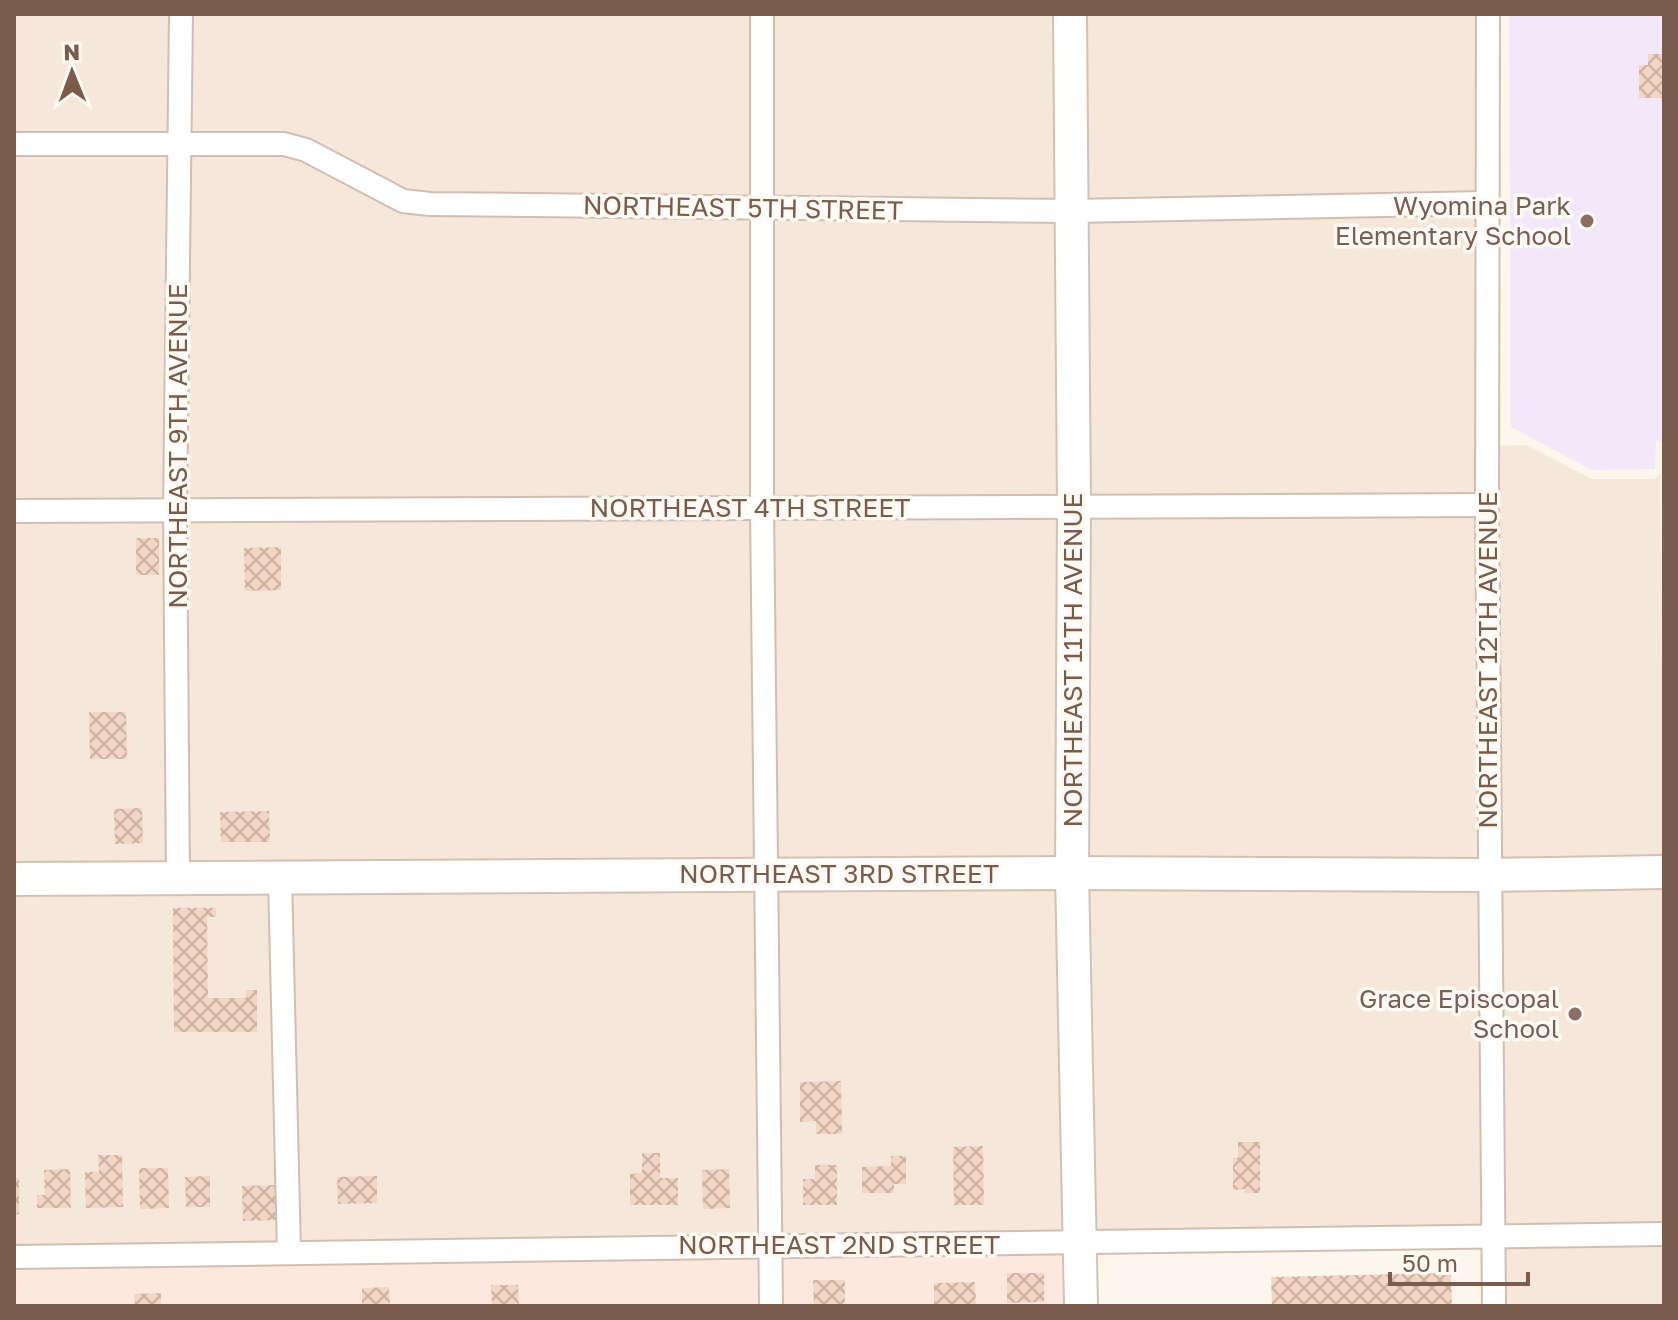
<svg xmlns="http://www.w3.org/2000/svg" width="1678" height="1320" viewBox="0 0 1678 1320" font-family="'Golos Text',sans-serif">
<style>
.residential{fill:#f5e8da}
.commercial{fill:#fde8e0}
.education{fill:#f3e8fa}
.building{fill:url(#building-cross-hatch)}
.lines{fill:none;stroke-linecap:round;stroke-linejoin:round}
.street-casing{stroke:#d1beb0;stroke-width:26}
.secondary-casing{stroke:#d6c0b0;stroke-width:36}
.street{stroke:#fff;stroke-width:22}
.secondary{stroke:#fff;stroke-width:32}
.education-dot{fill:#8d6e63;stroke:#fffaf3;stroke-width:3}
.labels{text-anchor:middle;stroke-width:7;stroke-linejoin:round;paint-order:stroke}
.education-label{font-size:26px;fill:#785e54;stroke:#fffaf3;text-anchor:end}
.street-label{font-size:26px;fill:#7a5c4d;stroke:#fffaf3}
</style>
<defs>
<pattern id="building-cross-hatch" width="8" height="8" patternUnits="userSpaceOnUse" patternTransform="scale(2)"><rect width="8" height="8" fill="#f3d5c3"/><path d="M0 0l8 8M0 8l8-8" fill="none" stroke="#cab0a1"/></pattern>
</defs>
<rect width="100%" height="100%" fill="#fdf6ec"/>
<g class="residential">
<path d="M 14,14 L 172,14 L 171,135 L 14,133 Z"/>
<path d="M 191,14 L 753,14 L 753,198 L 431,194 L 405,191 L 310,140 L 190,135 Z"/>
<path d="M 771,14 L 1061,14 L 1063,200 L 771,198 Z"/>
<path d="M 1079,14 L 1477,14 L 1477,193 L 1082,200 Z"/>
<path d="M 14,154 L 171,156 L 166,499 L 14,500 Z"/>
<path d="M 283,155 L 303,160 L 399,211 L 429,215 L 753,219 L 752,498 L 185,499 L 190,156 Z"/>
<path d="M 1476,214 L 1477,494 L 1083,495 L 1082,222 Z"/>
<path d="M 772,219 L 1063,222 L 1064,495 L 771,498 Z"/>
<path d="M 1526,445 L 1592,479 L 1655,479 L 1660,473 L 1664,861 L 1499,864 L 1496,446 Z"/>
<path d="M 1477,515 L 1480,864 L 1081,863 L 1083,516 Z"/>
<path d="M 1064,516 L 1062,863 L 774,864 L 771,519 Z"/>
<path d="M 752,519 L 756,864 L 187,867 L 185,521 Z"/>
<path d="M 166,521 L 169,867 L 14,868 L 14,522 Z"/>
<path d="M 1664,883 L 1664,1224 L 1503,1226 L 1499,886 Z"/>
<path d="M 1062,884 L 1071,1233 L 780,1234 L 775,885 Z"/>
<path d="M 1081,884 L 1480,886 L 1485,1226 L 1090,1233 Z"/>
<path d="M 756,885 L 761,1235 L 298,1242 L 290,888 Z"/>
<path d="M 271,888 L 279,1242 L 14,1246 L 14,890 Z"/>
<path d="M 1664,1245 L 1664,1306 L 1504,1306 L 1504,1247 Z"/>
</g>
<g class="commercial">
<path d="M 1072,1254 L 1072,1306 L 781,1306 L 781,1256 Z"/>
<path d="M 762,1256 L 762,1306 L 14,1306 L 14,1268 Z"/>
</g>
<path class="education" d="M 1509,14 L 1664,14 L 1664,440 L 1656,441 L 1655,469 L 1592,470 L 1511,427 Z"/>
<g class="building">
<path d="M 1648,54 L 1664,54 L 1664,98 L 1639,98 L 1639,65 L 1648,65 Z"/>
<rect x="136" y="538" width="23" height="37"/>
<path d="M 281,547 L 281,590 L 245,591 L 244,548 Z"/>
<path d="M 89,712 L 126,712 L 127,759 L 90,759 Z"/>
<path d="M 142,808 L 143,843 L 115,844 L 114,809 Z"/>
<path d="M 269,811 L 270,842 L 221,842 L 220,812 Z"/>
<path d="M 173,908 L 216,908 L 216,917 L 207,917 L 208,998 L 246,998 L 246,990 L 257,990 L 257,1032 L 174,1032 Z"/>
<path d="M 841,1081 L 842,1134 L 816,1134 L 816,1121 L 800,1122 L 800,1082 Z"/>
<path d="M 1238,1142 L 1260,1142 L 1260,1193 L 1245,1193 L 1245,1189 L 1233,1190 L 1233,1158 L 1238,1158 Z"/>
<path d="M 983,1146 L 984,1205 L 954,1205 L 953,1147 Z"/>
<path d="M 642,1153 L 660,1153 L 660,1178 L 678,1178 L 678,1205 L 630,1205 L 630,1174 L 642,1173 Z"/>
<path d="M 98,1155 L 122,1155 L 123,1207 L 86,1208 L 85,1172 L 99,1172 Z"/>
<path d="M 891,1156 L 906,1156 L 906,1184 L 894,1184 L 894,1193 L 862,1193 L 862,1167 L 891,1166 Z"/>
<path d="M 815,1165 L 837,1165 L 837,1205 L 803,1205 L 803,1179 L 815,1179 Z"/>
<path d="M 139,1168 L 168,1168 L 169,1208 L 140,1209 Z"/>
<path d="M 70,1169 L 71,1208 L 37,1208 L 37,1195 L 45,1195 L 44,1170 Z"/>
<path d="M 729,1169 L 730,1208 L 703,1209 L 702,1170 Z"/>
<path d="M 210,1176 L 210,1207 L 186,1207 L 185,1177 Z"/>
<path d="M 377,1176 L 377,1203 L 338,1204 L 337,1177 Z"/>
<path d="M 14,1178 L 19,1178 L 19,1214 L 14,1215 Z"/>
<path d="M 276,1185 L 277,1220 L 243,1221 L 242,1186 Z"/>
<path d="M 1007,1273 L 1044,1273 L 1044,1302 L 1007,1303 Z"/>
<path d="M 1451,1273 L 1452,1306 L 1272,1306 L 1271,1277 Z"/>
<path d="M 813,1280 L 845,1280 L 845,1306 L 814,1306 Z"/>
<path d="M 975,1282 L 976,1306 L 934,1306 L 934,1283 Z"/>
<path d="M 491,1285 L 518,1285 L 519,1306 L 492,1306 Z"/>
<path d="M 389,1287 L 390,1306 L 362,1306 L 362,1288 Z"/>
<path d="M 161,1293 L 161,1306 L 135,1306 L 134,1294 Z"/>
</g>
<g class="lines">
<g class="street-casing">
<g id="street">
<path d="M 762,14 L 762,508 L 771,1306"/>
<path d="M 1488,14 L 1487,505 L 1494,1306"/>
<path d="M 14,144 L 284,144 L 306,150 L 403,201 L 430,204 L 1072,211 L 1486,203"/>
<path d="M 14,511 L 1487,505"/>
<path d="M 178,878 L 175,510 L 181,14"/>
<path d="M 280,878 L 289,1252"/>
<path d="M 14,1257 L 1664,1234"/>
</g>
</g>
<g class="secondary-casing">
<g id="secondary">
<path d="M 1070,14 L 1074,505 L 1072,873 L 1081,1306"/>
<path d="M 14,879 L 1072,873 L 1489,875 L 1664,872"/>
</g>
</g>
<use href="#street" class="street"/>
<use href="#secondary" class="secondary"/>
</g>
<g class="education-dot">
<circle cx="1587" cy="221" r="8"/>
<circle cx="1575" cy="1014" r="8"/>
</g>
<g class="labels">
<g class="education-label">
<text x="1571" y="215">Wyomina Park<tspan x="1571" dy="30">Elementary School</tspan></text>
<text x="1559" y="1008">Grace Episcopal<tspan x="1559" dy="30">School</tspan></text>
</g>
<g class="street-label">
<text transform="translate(743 208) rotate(1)" y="9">NORTHEAST 5TH STREET</text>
<text transform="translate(178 446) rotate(-90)" y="9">NORTHEAST 9TH AVENUE</text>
<text x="750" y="517">NORTHEAST 4TH STREET</text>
<text transform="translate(1073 660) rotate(-90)" y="9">NORTHEAST 11TH AVENUE</text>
<text transform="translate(1488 660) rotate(-90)" y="9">NORTHEAST 12TH AVENUE</text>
<text x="839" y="883">NORTHEAST 3RD STREET</text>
<text x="839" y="1254">NORTHEAST 2ND STREET</text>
</g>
</g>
<rect width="1678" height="1320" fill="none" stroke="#7a5c4d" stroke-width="32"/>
<g transform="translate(72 72) rotate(359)" stroke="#fffaf3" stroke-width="6" paint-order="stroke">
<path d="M0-6L14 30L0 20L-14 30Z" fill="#7a5c4d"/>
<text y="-12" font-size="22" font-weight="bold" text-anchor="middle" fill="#7a5c4d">N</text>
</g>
<path d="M1390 1272v12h138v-12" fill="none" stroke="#7a5c4d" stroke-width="4"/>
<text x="1402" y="1272" font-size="24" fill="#7a5c4d" stroke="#fffaf3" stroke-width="6" paint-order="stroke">50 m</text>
</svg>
